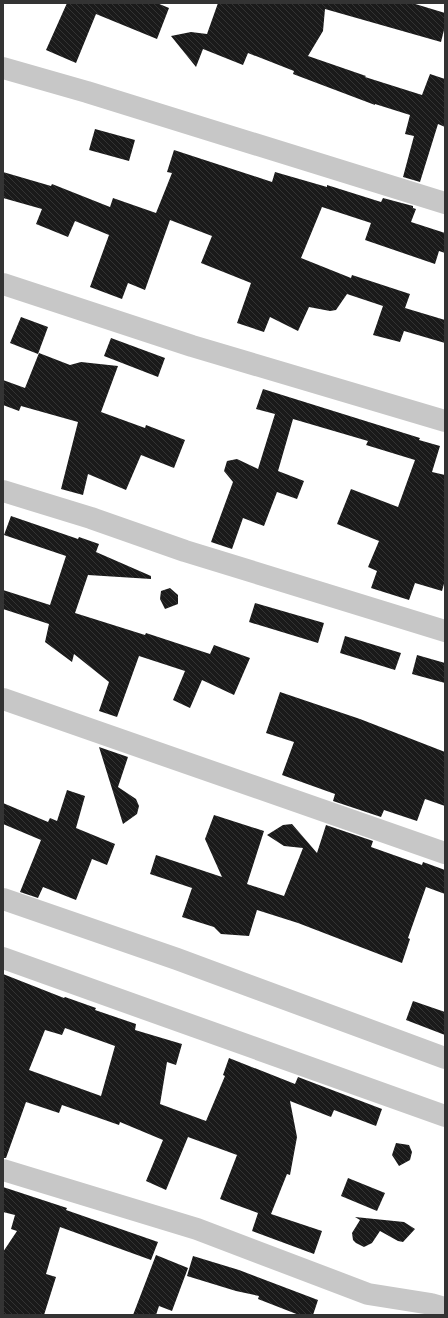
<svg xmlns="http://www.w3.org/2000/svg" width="448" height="1318" viewBox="0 0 448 1318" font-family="Manrope,sans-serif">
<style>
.building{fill:url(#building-back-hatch);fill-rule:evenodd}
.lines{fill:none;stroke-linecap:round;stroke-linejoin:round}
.street{stroke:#c7c7c7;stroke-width:22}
</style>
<defs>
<pattern id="building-back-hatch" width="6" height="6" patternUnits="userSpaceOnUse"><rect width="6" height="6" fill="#1a1a1a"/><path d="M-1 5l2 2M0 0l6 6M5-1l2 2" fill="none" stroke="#333"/></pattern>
</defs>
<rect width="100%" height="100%" fill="#fff"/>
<g class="building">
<path d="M 67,3 L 157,3 L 169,8 L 157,39 L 96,14 L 76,63 L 46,50 Z"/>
<path d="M 218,3 L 412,3 L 445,13 L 445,26 L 441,42 L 325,9 L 323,31 L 308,56 L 366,76 L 365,77 L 422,95 L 430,74 L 445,79 L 445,127 L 438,124 L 420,182 L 403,177 L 414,136 L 405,134 L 410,115 L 375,104 L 375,105 L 293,74 L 294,71 L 248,53 L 243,65 L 203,49 L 196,67 L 171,36 L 191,32 L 207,34 Z"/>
<path d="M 95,129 L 135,140 L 129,161 L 89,150 Z"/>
<path d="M 174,150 L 272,182 L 275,172 L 327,187 L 327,185 L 381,202 L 383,198 L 413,206 L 413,208 L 416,209 L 411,222 L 445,233 L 445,253 L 439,251 L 435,264 L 365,240 L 371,223 L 322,207 L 301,258 L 351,278 L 352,275 L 410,294 L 405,308 L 445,320 L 445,343 L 404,331 L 400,342 L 373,335 L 383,306 L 347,294 L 336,310 L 330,311 L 309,307 L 298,331 L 270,317 L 264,332 L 237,323 L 251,283 L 201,263 L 212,236 L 170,220 L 145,290 L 128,283 L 122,299 L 90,287 L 109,235 L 75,221 L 68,237 L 36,224 L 42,209 L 3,198 L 3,172 L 51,186 L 52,184 L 110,207 L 113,198 L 156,213 L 172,173 L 167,172 Z"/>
<path d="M 21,317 L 48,327 L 38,354 L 10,343 Z"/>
<path d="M 111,338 L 165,358 L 158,377 L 104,356 Z"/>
<path d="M 39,353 L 70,365 L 81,362 L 118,366 L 101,412 L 145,428 L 146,425 L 185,440 L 174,468 L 141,455 L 126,490 L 88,474 L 83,495 L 61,489 L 78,422 L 21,406 L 19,411 L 3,405 L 3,380 L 25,388 Z"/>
<path d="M 263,389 L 420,438 L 419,440 L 440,446 L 432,472 L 445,475 L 445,580 L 442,591 L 415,583 L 409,600 L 371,588 L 377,571 L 368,567 L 379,541 L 337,524 L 351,489 L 398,507 L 415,460 L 366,445 L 368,441 L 293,419 L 278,471 L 304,481 L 297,499 L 277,492 L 264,526 L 243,518 L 232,549 L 211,542 L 233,482 L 224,471 L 227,461 L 237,459 L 258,469 L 275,414 L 256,409 Z"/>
<path d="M 11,516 L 78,539 L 79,537 L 99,544 L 96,552 L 151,576 L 151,579 L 88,575 L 75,613 L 145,635 L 146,633 L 210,654 L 214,645 L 250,658 L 234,695 L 202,680 L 190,708 L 173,700 L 185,671 L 139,656 L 117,717 L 99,711 L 109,682 L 74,654 L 72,662 L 45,642 L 49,624 L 3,609 L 3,590 L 50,605 L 66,556 L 4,535 Z"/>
<path d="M 170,588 L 178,595 L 178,604 L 165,609 L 160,599 L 161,591 Z"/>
<path d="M 255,603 L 324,623 L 318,643 L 249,622 Z"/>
<path d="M 345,636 L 401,653 L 395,670 L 340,653 Z"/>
<path d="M 417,655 L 445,663 L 445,683 L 412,674 Z"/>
<path d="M 280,692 L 360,719 L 445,752 L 445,806 L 425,799 L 417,821 L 384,810 L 381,817 L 333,801 L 335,794 L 282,775 L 294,742 L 266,733 Z"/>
<path d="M 99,747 L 128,757 L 118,787 L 136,799 L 139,806 L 137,814 L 123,824 Z"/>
<path d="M 67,790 L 85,796 L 76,828 L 115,844 L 107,865 L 92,859 L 76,900 L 43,887 L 38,898 L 20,892 L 41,840 L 3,824 L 3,803 L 48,822 L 50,818 L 57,821 Z"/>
<path d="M 214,815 L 264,831 L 247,884 L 284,896 L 303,848 L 284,846 L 267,835 L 283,825 L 292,824 L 317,853 L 326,825 L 373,841 L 371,847 L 422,865 L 423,862 L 445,870 L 445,894 L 426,887 L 408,938 L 410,939 L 402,963 L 298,923 L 257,910 L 249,936 L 221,934 L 214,927 L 182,917 L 192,888 L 150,874 L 156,855 L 222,877 L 205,839 Z"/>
<path d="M 3,974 L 64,998 L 65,997 L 96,1008 L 95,1010 L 136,1024 L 135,1030 L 182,1044 L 176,1065 L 167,1062 L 160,1104 L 206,1121 L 225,1076 L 223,1075 L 229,1058 L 295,1084 L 298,1077 L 382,1109 L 376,1126 L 334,1110 L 331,1117 L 290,1101 L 297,1137 L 290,1175 L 287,1174 L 271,1214 L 322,1231 L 314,1254 L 252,1231 L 258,1213 L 220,1199 L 237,1155 L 188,1137 L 166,1190 L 146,1181 L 163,1140 L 120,1122 L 119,1125 L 62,1105 L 59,1113 L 26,1102 L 6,1158 L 3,1158 ZM 65,1028 L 115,1046 L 101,1096 L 29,1070 L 45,1030 L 62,1035 Z"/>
<path d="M 413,1001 L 445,1012 L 445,1035 L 406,1020 Z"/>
<path d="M 396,1143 L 409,1145 L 412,1152 L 410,1160 L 399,1166 L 392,1155 Z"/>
<path d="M 348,1178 L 385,1193 L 377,1211 L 341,1196 Z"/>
<path d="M 3,1187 L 67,1208 L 66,1210 L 158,1242 L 151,1260 L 60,1227 L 46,1274 L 56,1277 L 44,1315 L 3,1315 L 3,1252 L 17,1231 L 11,1229 L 15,1215 L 3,1212 Z"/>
<path d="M 355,1217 L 404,1222 L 415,1229 L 403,1242 L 398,1241 L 380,1231 L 372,1243 L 364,1247 L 356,1243 L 353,1240 L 352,1233 L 360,1220 Z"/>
<path d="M 156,1255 L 188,1268 L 172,1311 L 159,1306 L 156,1315 L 133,1315 Z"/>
<path d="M 193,1256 L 239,1270 L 318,1300 L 313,1315 L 299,1315 L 258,1299 L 259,1296 L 236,1291 L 187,1276 Z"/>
</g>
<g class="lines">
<g class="street">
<path d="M 3,68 L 87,92 L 445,203"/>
<path d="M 3,284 L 192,346 L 445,421"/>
<path d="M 3,491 L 91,518 L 185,551 L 445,631"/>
<path d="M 3,699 L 445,853"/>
<path d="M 3,899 L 177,959 L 445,1058"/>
<path d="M 3,958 L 445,1116"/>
<path d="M 3,1170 L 197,1229 L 368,1294 L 431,1304 L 445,1308"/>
</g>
</g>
<rect width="448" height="1318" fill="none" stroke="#333333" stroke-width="8"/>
</svg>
